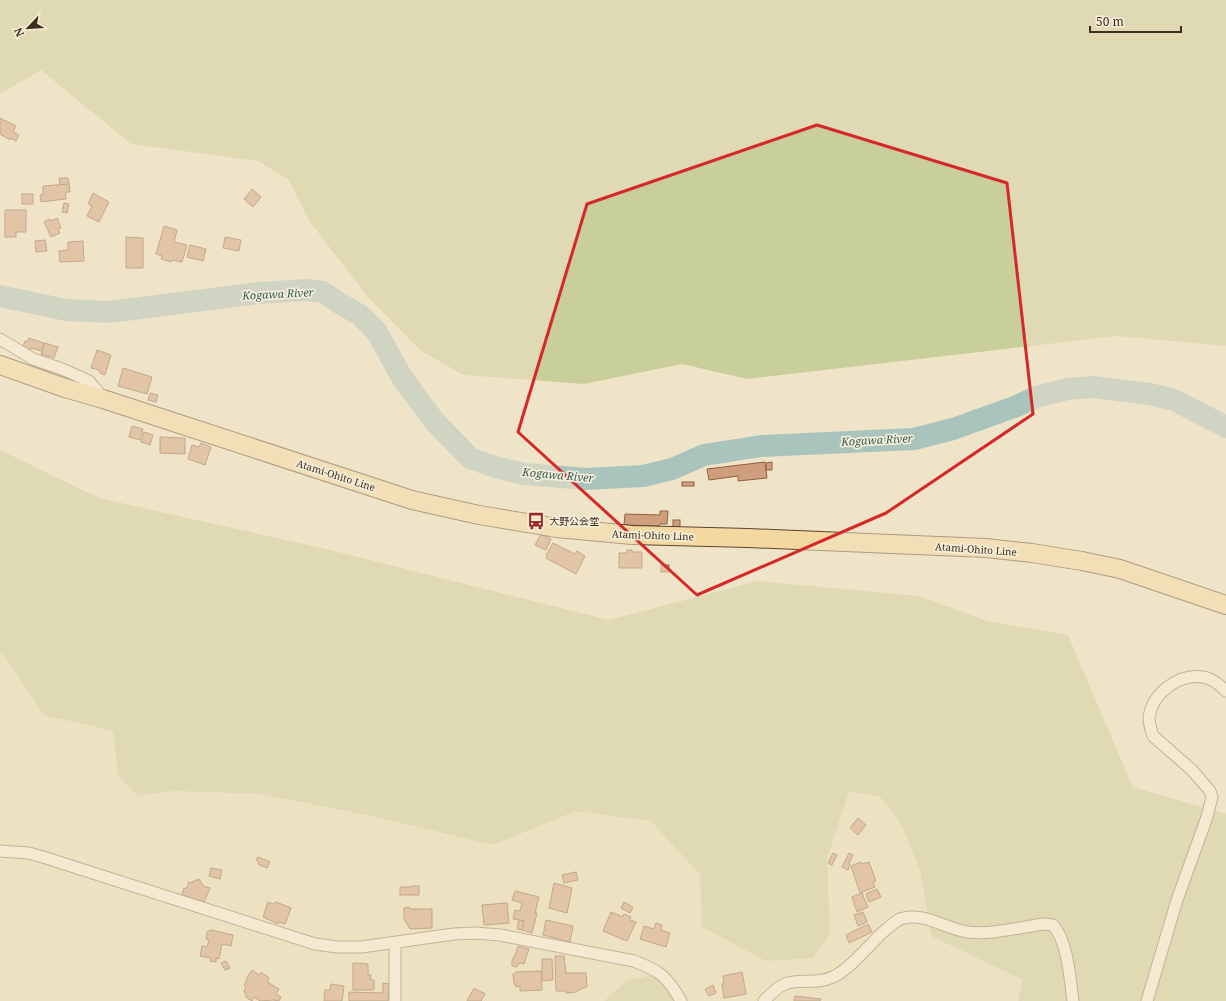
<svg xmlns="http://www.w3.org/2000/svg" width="1226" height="1001" viewBox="0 0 1226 1001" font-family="'Noto Serif','Noto Sans JP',serif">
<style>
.farmland{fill:#e6deb5}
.green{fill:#c9cf9b}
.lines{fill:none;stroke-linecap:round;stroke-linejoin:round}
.river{stroke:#a9c4bc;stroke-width:22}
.building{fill:#cf9f7d;stroke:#8d5f41}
.street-casing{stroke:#8d765c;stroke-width:13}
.primary-casing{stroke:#5b4430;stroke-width:20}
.street{stroke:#faf1dc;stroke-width:11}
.primary{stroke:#f3d9a0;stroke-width:18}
.marked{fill:none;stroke:#d62828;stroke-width:3;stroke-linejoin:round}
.labels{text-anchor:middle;stroke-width:3.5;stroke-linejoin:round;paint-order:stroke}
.street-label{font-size:10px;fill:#3d2e20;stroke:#f7eed8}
.poi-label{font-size:10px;fill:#3d2e20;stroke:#f7eed8;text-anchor:start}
.water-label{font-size:11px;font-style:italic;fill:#2f5d5a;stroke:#f7eed8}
</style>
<rect width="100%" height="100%" fill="#f0e4c8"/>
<path class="farmland" d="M 0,652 L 5,657 L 44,715 L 113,731 L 118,775 L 138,796 L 174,791 L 261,794 L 372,816 L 493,845 L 576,811 L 651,821 L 700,875 L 702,927 L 830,934 L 827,859 L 849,791 L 880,797 L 901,824 L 921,874 L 931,936 L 1023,980 L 1018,1001 L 0,1001 Z"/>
<g class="green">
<path d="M 0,0 L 1226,0 L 1226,346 L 1117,336 L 747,379 L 682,364 L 584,384 L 463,375 L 420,350 L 367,296 L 310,222 L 289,180 L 258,161 L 131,144 L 41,70 L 0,94 Z"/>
<path d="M 0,450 L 99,498 L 330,550 L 609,620 L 757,581 L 919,596 L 987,621 L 1068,635 L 1133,787 L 1226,814 L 1226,1001 L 1018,1001 L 1023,980 L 931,936 L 921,874 L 901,824 L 880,797 L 849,791 L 827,859 L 830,934 L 813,958 L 766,961 L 702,927 L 700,875 L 651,821 L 576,811 L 493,845 L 372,816 L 261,794 L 174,791 L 138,796 L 118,775 L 113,731 L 44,715 L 5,657 L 0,652 Z"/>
<path d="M 655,974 L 679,1001 L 604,1001 L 627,981 Z"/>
</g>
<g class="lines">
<path class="river" d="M 0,296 L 66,310 L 109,312 L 259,293 L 306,290 L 323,292 L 339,303 L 360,315 L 377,332 L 401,376 L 435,422 L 470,458 L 495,467 L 524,474 L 586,479 L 643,476 L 672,469 L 704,455 L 761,446 L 914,439 L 953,429 L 1017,406 L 1036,397 L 1067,389 L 1093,387 L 1150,394 L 1174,400 L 1226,427"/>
</g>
<g class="building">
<path d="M 0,118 L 16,126 L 13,132 L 19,135 L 16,141 L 11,138 L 10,140 L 0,134 Z"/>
<path d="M 59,178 L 68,178 L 69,184 L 60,185 Z"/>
<path d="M 69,184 L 70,192 L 66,192 L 66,199 L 41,202 L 40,195 L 43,194 L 43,186 Z"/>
<path d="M 252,189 L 261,197 L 253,207 L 244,199 Z"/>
<path d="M 93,193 L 109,202 L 99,222 L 87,216 L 92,206 L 88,204 Z"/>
<rect x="22" y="194" width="11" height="10"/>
<path d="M 64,203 L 69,204 L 67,213 L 62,212 Z"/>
<path d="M 5,210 L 26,210 L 26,232 L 16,232 L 16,237 L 5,237 Z"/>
<path d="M 57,218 L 61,228 L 58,229 L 60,233 L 51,237 L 44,222 L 50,219 L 51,221 Z"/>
<path d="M 164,226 L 177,230 L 174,242 L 187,245 L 182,262 L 172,260 L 171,262 L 161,259 L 162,256 L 156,254 Z"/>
<path d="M 126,237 L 143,238 L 143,268 L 126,268 Z"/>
<path d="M 225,237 L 241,240 L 239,251 L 223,248 Z"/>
<path d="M 45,240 L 47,251 L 36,252 L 35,241 Z"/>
<path d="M 83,241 L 84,261 L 60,262 L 59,251 L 68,250 L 68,242 Z"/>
<path d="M 190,245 L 206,249 L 203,261 L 187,257 Z"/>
<path d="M 29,338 L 44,343 L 41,351 L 31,348 L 30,350 L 23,347 L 25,341 L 27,342 Z"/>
<path d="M 45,343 L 58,347 L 54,358 L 41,354 Z"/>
<path d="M 97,350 L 111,355 L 105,375 L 100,373 L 99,370 L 91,368 Z"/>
<path d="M 123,368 L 152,377 L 147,394 L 118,386 Z"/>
<path d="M 150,393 L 158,395 L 156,402 L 148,400 Z"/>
<path d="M 132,426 L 143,429 L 140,440 L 129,437 Z"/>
<path d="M 144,432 L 153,435 L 150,445 L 141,442 Z"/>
<path d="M 160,437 L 185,438 L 185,454 L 160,453 Z"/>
<path d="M 201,443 L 211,447 L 205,465 L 188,459 L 192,445 L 199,447 Z"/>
<path d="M 765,462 L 767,478 L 738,481 L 738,476 L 709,480 L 707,469 Z"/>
<path d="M 772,462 L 772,470 L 766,470 L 766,463 Z"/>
<rect x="682" y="482" width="12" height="4"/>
<path d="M 660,511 L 668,511 L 667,524 L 660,524 L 659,526 L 624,525 L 625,514 L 660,515 Z"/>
<rect x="673" y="520" width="7" height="7"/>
<path d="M 541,534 L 551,539 L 546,550 L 535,545 Z"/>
<path d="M 553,543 L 575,554 L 577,551 L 585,556 L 576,574 L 546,558 L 547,556 L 546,555 Z"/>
<path d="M 627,550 L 632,550 L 632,552 L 642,552 L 642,568 L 619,568 L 619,553 L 627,553 Z"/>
<rect x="661" y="565" width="8" height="7"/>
<path d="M 858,818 L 866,825 L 858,835 L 850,828 Z"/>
<path d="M 833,853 L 837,855 L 832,865 L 828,863 Z"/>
<path d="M 849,853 L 853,855 L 849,863 L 850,864 L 848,870 L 842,867 Z"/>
<path d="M 258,857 L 270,862 L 267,868 L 258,864 L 259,862 L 256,860 Z"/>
<path d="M 861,862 L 862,864 L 869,862 L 876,881 L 873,882 L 875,887 L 860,893 L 851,866 Z"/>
<path d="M 211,868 L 222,870 L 220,879 L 209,876 Z"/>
<path d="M 576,872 L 578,880 L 564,883 L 562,875 Z"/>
<path d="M 199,879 L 203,886 L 210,888 L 204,902 L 182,895 L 184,888 L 186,889 L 189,882 L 192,883 L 192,882 Z"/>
<path d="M 554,883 L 572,888 L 567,913 L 549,908 Z"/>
<path d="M 411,886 L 419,886 L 419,895 L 400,895 L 400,887 L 409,887 Z"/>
<path d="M 877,889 L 881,897 L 869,902 L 866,894 Z"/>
<path d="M 515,891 L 539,897 L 535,913 L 537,913 L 532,933 L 522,930 L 524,921 L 513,919 L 515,910 L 520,911 L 522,903 L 512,900 Z"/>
<path d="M 862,893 L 868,907 L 857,912 L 852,897 Z"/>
<path d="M 268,902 L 273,904 L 276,902 L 291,908 L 285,924 L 279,922 L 278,924 L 263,917 Z"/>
<path d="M 624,902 L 633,907 L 630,913 L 621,908 Z"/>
<path d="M 507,903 L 509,923 L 484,925 L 482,905 Z"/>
<path d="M 409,907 L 409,909 L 432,909 L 432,928 L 410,929 L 404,919 L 404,908 Z"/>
<path d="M 611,912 L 623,917 L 624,914 L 631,917 L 630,920 L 636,922 L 627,941 L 603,931 Z"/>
<path d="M 863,912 L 867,922 L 858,926 L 854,915 Z"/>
<path d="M 519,920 L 524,921 L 522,930 L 517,929 Z"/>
<path d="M 546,920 L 573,926 L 570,942 L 543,935 Z"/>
<path d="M 656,923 L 662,925 L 661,930 L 670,933 L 666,947 L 640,939 L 644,926 L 654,929 Z"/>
<path d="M 868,924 L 872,932 L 849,943 L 846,935 Z"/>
<path d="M 211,930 L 233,935 L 231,946 L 222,944 L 219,959 L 216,958 L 216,962 L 210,961 L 211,958 L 200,956 L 202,946 L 207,947 L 209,940 L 206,939 L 207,932 Z"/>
<path d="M 518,946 L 529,949 L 524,964 L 521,963 L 518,964 L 517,967 L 512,966 L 512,961 L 514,956 L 515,956 Z"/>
<path d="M 555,956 L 564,956 L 566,973 L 586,973 L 587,987 L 583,988 L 576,992 L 566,993 L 565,991 L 556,991 Z"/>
<path d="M 542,959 L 552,959 L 553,980 L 542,981 Z"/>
<path d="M 226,961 L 230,968 L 225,970 L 221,963 Z"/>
<path d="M 353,963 L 368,964 L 368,975 L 371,975 L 370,979 L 374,980 L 374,990 L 353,990 Z"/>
<path d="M 252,970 L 259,975 L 261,972 L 269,978 L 267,982 L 279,989 L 276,994 L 281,997 L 279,1001 L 273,1000 L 260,1001 L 254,997 L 252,1001 L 247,998 L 244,991 L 246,986 L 244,985 L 247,980 L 246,979 Z"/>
<path d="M 541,971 L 542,990 L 520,991 L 520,986 L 516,987 L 514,983 L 513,974 L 516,972 Z"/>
<path d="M 742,972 L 746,994 L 724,998 L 722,984 L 724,983 L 723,976 Z"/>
<path d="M 383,983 L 389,984 L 388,1001 L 349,1001 L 349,992 L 383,993 Z"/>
<path d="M 331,984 L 344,986 L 342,1001 L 324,1001 L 325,990 L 330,990 Z"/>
<path d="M 713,985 L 716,993 L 709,996 L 705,989 Z"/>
<path d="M 474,988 L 485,994 L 481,1001 L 467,1001 Z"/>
<path d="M 795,996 L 821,999 L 820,1001 L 794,1001 Z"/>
</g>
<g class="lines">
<g class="street-casing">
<g id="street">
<path d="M 0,339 L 33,359 L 62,369 L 89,381 L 103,398"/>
<path d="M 0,851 L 29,853 L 46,858 L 315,944 L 337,947 L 361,947 L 454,934 L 475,933 L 500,935 L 634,961 C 660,971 667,976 681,1001"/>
<path d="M 395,1001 L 395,943"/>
<path d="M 764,1001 C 770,995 777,987 785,984 C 801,978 815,985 833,977 C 851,968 868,946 883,932 C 888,928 894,922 900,919 C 924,911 945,929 968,932 C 990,935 1021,927 1044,924 L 1053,925 C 1068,942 1070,979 1073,1001"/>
<path d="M 1147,1001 L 1177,900 L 1207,817 L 1212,797 L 1210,791 L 1192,770 L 1153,736 C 1151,730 1149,724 1149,718 C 1152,693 1179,673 1203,677 C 1211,678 1220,685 1226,691"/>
</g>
</g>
<g class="primary-casing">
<path id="primary" d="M 0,365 L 65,388 L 103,399 L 412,500 L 479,515 L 557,528 L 632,535 L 748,538 L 986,548 L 1032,553 L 1082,561 L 1120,569 L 1226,605"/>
</g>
<use href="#street" class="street"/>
<use href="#primary" class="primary"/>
</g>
<path d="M0 0H1226V1001H0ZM 817,125 L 1007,183 L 1033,414 L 886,513 L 697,595 L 518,432 L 587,204 Z" fill="#f0e4c8" fill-opacity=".55" fill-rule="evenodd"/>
<path class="marked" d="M 817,125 L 1007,183 L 1033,414 L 886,513 L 697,595 L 518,432 L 587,204 Z"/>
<defs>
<g id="bus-bare" transform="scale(1.38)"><path d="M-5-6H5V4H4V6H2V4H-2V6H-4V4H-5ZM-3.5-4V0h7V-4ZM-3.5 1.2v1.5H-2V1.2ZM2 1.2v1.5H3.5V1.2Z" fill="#9e2a2b" stroke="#f7eed8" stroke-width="2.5" paint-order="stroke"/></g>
</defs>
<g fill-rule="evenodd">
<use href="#bus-bare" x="536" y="521"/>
</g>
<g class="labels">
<g class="street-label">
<text transform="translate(336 475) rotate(18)" y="4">Atami-Ohito Line</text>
<text transform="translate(653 535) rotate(2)" y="4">Atami-Ohito Line</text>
<text transform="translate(976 549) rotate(4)" y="4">Atami-Ohito Line</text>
</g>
<g class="poi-label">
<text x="549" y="525">大野公会堂</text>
</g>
<g class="water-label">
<text transform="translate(278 294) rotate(-3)" y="4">Kogawa River</text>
<text transform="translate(877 440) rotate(-3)" y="4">Kogawa River</text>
<text transform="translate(558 475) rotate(5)" y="4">Kogawa River</text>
</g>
</g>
<g transform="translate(28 28) rotate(245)" stroke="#f7eed8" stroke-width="3" paint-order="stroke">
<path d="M0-3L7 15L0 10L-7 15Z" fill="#3d2e20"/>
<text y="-6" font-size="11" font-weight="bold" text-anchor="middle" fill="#3d2e20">N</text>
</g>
<path d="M1090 26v6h91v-6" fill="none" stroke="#3d2e20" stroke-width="2"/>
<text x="1096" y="26" font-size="12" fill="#3d2e20" stroke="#f7eed8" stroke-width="3" paint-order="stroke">50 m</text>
</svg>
